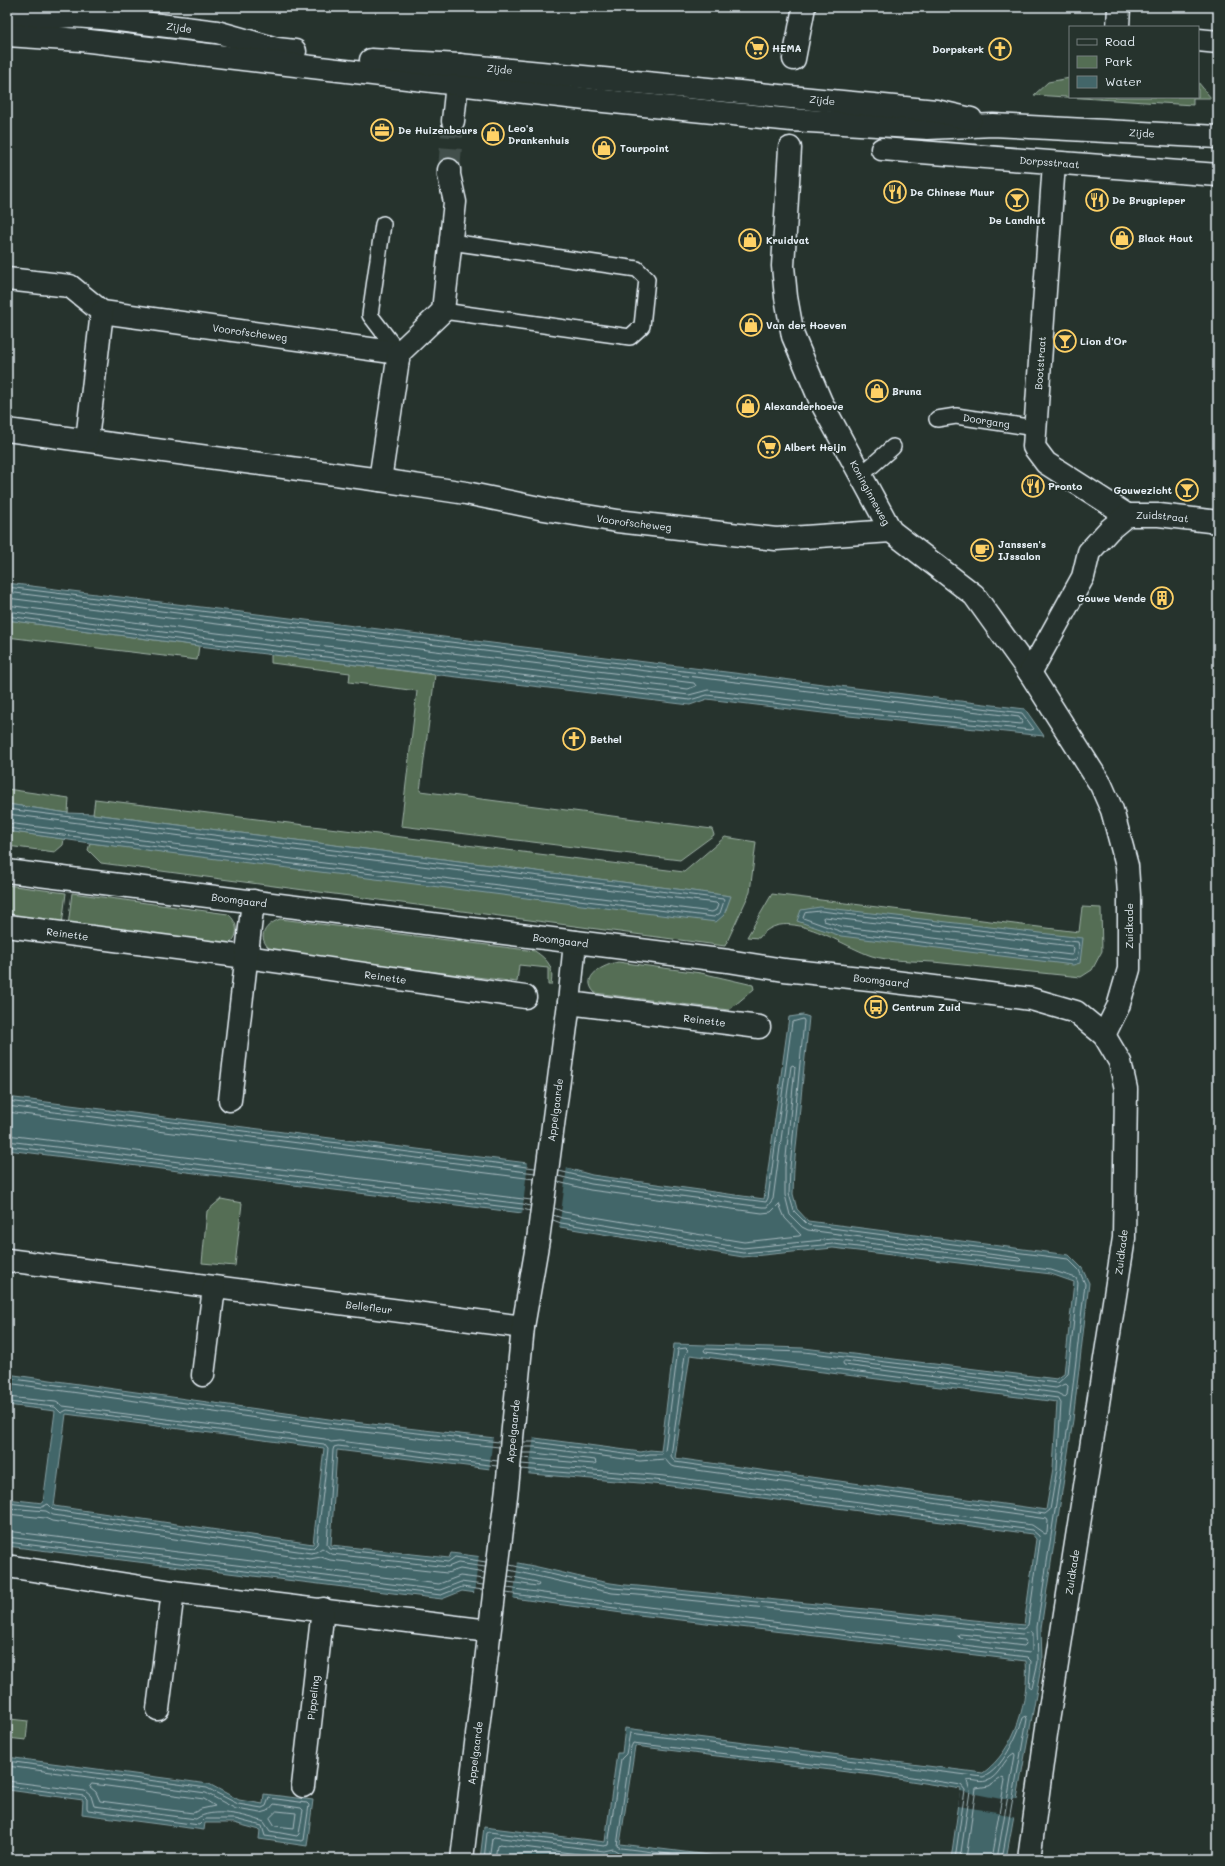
<svg xmlns="http://www.w3.org/2000/svg" width="1225" height="1866" viewBox="0 0 1225 1866" font-family="Mali,sans-serif">
<style>
.green{fill:#546e54;stroke:#9eb0a6}
.water{fill:#436669;stroke:#859ea2;fill-rule:evenodd}
.pier{fill:#26332d}
.lines{fill:none;stroke-linecap:round;stroke-linejoin:round}
.shore{stroke:#a6b9bf;stroke-width:1}
.street-tunnel{stroke:#43504b;stroke-width:22;stroke-dasharray:22 11;stroke-linecap:butt}
.lane-casing{stroke:#e8f1f8;stroke-width:18}
.street-casing{stroke:#e8f1f8;stroke-width:25}
.secondary-casing{stroke:#e8f1f8;stroke-width:25}
.lane{stroke:#26332d;stroke-width:15}
.street{stroke:#26332d;stroke-width:22}
.secondary{stroke:#26332d;stroke-width:22}
.labels{text-anchor:middle;stroke-width:3.5;stroke-linejoin:round;paint-order:stroke}
.street-label{font-size:10px;fill:#e8f1f8;stroke:#26332d}
.poi-label{font-size:10px;font-weight:bold;fill:#e8f1f8;stroke:#26332d;text-anchor:start}
</style>
<rect width="100%" height="100%" fill="#26332d"/>
<filter id="ink" filterUnits="userSpaceOnUse"><feTurbulence type="fractalNoise" baseFrequency=".025" numOctaves="2"/><feDisplacementMap in="SourceGraphic" scale="8" xChannelSelector="R" yChannelSelector="G"/><feConvolveMatrix kernelMatrix="1 2 1 2 8 2 1 2 1" color-interpolation-filters="sRGB"/></filter>
<g filter="url(#ink)">
<g class="green">
<path d="M 109,30 L 181,39 L 180,48 L 108,39 Z"/>
<path d="M 1070,78 L 1070,97 L 1198,97 L 1198,82 L 1211,98 L 1193,98 L 1193,105 L 1034,95 L 1048,82 Z"/>
<path d="M 7,620 L 199,646 L 197,660 L 7,637 Z"/>
<path d="M 271,654 L 435,675 L 420,791 L 712,829 L 714,835 L 680,860 L 401,826 L 417,691 L 349,682 L 350,673 L 271,663 Z"/>
<path d="M 7,789 L 69,798 L 68,813 L 7,804 Z"/>
<path d="M 95,799 L 684,872 L 725,837 L 756,842 L 750,892 L 725,946 L 101,863 L 88,850 L 90,843 L 724,915 L 730,896 L 93,814 Z"/>
<path d="M 7,831 L 64,839 L 63,845 L 55,852 L 7,846 Z"/>
<path d="M 7,885 L 66,893 L 62,925 L 7,918 Z"/>
<path d="M 72,893 L 228,914 C 239,923 240,938 226,946 L 68,926 Z"/>
<path d="M 772,894 L 1079,932 L 1082,907 L 1101,908 L 1102,951 L 1092,970 L 1081,977 C 1032,972 982,967 933,962 C 916,961 888,961 872,956 C 841,946 785,903 759,938 L 747,937 Z"/>
<path d="M 280,919 L 535,951 C 549,961 554,967 551,985 L 548,985 L 548,968 L 519,965 L 517,982 L 274,952 C 256,940 262,926 280,919 Z"/>
<path d="M 618,962 L 701,973 L 753,985 L 754,989 L 729,1010 L 595,993 C 579,976 604,965 618,962 Z"/>
<path d="M 221,1199 L 242,1203 L 235,1266 L 202,1263 L 207,1211 Z"/>
<path d="M 7,1704 L 11,1704 L 10,1719 L 28,1721 L 26,1740 L 7,1738 Z"/>
</g>
<g class="water">
<path d="M 7,583 L 1025,709 L 1044,736 L 839,715 L 707,699 L 690,705 L 199,646 L 7,620 Z"/>
<path d="M 7,804 L 68,813 L 93,814 L 731,896 L 724,915 L 716,922 L 90,843 L 7,831 Z"/>
<path d="M 820,907 L 1083,938 L 1080,963 L 1073,965 L 841,936 L 797,921 L 801,910 Z"/>
<path d="M 803,1015 L 809,1017 L 794,1168 L 793,1194 L 797,1209 L 808,1221 L 1069,1255 L 1082,1268 L 1089,1283 L 1073,1420 L 1041,1628 L 1042,1662 L 1006,1859 L 951,1859 L 961,1789 L 880,1776 L 635,1746 L 620,1844 L 741,1859 L 480,1859 L 484,1827 L 605,1842 L 617,1753 L 622,1753 L 625,1728 L 983,1773 C 1016,1749 1029,1700 1026,1661 L 622,1613 L 462,1591 L 442,1599 L 7,1546 L 7,1499 L 43,1503 L 55,1411 L 7,1405 L 7,1374 L 336,1420 L 495,1438 L 535,1438 L 641,1452 L 650,1450 L 661,1451 L 674,1344 L 804,1348 L 1057,1379 L 1064,1374 L 1074,1282 L 1051,1274 L 833,1248 L 743,1257 L 560,1227 L 522,1213 L 7,1150 L 7,1097 L 567,1168 L 592,1175 L 764,1199 L 789,1017 ZM 690,1355 L 1057,1402 L 1053,1468 L 1046,1510 L 675,1458 ZM 66,1414 L 324,1448 L 313,1544 L 54,1506 ZM 337,1450 L 531,1474 L 664,1485 L 1032,1534 L 1036,1539 L 1024,1625 L 638,1586 C 597,1584 558,1570 518,1563 C 496,1558 473,1556 451,1553 L 449,1558 L 331,1545 Z"/>
<path d="M 7,1757 L 209,1784 L 239,1800 L 263,1804 L 264,1794 L 313,1800 L 307,1846 L 259,1839 L 260,1830 L 234,1823 L 205,1823 L 204,1830 L 82,1814 L 83,1800 L 8,1790 L 7,1795 Z"/>
</g>
<g class="pier">
<path d="M 528,1161 L 567,1166 L 559,1229 L 522,1215 Z"/>
<path d="M 493,1436 L 534,1436 L 528,1476 L 489,1471 Z"/>
<path d="M 479,1554 L 518,1561 L 513,1600 L 474,1594 Z"/>
<path d="M 960,1791 L 1001,1799 L 1019,1799 L 1015,1818 L 997,1812 L 958,1806 Z"/>
</g>
<g class="lines">
<g class="shore">
<path d="M 7,587 L 1022,713 L 1034,729 L 1031,730 L 839,711 L 707,695 L 690,700 L 199,642 L 7,616"/>
<path d="M 7,592 L 1019,717 L 1023,723 L 1021,724 L 840,706 L 708,690 L 689,695 L 200,637 L 7,611"/>
<path d="M 7,598 L 694,683 L 696,686 L 688,689 L 200,631 L 7,605"/>
<path d="M 7,809 L 723,899 L 724,901 L 720,913 L 714,917 L 7,828"/>
<path d="M 7,814 L 716,903 L 718,905 L 716,910 L 712,912 L 7,823"/>
<path d="M 821,911 L 1078,942 L 1079,947 L 1077,959 L 1072,961 L 842,932 L 803,918 L 805,913 Z"/>
<path d="M 825,917 L 1072,946 L 1074,948 L 1073,954 L 1071,955 L 844,927 L 824,921 L 823,918 Z"/>
<path d="M 7,1101 L 535,1168"/>
<path d="M 7,1106 L 535,1173"/>
<path d="M 7,1112 L 534,1179"/>
<path d="M 7,1135 L 531,1200"/>
<path d="M 7,1141 L 523,1204 L 530,1206"/>
<path d="M 7,1146 L 523,1209 L 530,1211"/>
<path d="M 554,1208 L 564,1212 L 744,1242 L 799,1236 L 801,1235 L 785,1218 L 779,1204 L 771,1212 L 762,1213 L 590,1190 L 558,1182"/>
<path d="M 553,1215 L 562,1218 L 743,1248 L 833,1239 L 1019,1261 L 1021,1260 L 1019,1258 L 808,1230 L 802,1227 L 790,1215 L 785,1195 L 785,1167 L 795,1067 L 793,1065 L 791,1066 L 773,1199 L 767,1207 L 762,1207 L 591,1184 L 558,1176"/>
<path d="M 845,1361 L 1056,1388 L 1066,1384 L 1068,1386 L 1067,1395 L 1065,1397 L 1057,1393 L 844,1365 L 843,1363 Z"/>
<path d="M 7,1378 L 336,1424 L 499,1442"/>
<path d="M 7,1383 L 335,1429 L 499,1447"/>
<path d="M 7,1397 L 56,1402 L 63,1406 L 325,1439 L 331,1442 L 339,1441 L 498,1461"/>
<path d="M 7,1402 L 55,1407 L 61,1413 L 67,1410 L 324,1444 L 328,1449 L 317,1544 L 313,1548 L 54,1510 L 48,1504 L 42,1507 L 7,1503"/>
<path d="M 524,1442 L 535,1442 L 640,1456 L 650,1454 L 662,1454 L 665,1451 L 678,1349 L 686,1348 L 688,1350 L 685,1355 L 671,1456 L 675,1462 L 1045,1514 L 1050,1510 L 1057,1469 L 1061,1403 L 1058,1398 L 705,1352 L 704,1350 L 706,1349 L 804,1352 L 1058,1383 L 1068,1374 L 1078,1283 L 1076,1278 L 1051,1270 L 833,1244 L 743,1253 L 561,1223 L 553,1220"/>
<path d="M 522,1458 L 594,1464 L 596,1463 L 595,1460 L 534,1453 L 523,1453"/>
<path d="M 521,1464 L 665,1476 L 1032,1525 L 1045,1534 L 1047,1533 L 1048,1521 L 1047,1519 L 675,1467 L 670,1465 L 665,1459 L 640,1461 L 535,1447 L 523,1447"/>
<path d="M 7,1508 L 46,1511 L 53,1515 L 311,1553 L 316,1552 L 322,1548 L 331,1554 L 448,1567 L 458,1563 L 485,1567"/>
<path d="M 7,1514 L 45,1518 L 52,1521 L 310,1559 L 321,1557 L 330,1560 L 447,1573 L 460,1569 L 485,1573"/>
<path d="M 7,1531 L 439,1584 L 460,1576 L 484,1579"/>
<path d="M 7,1537 L 440,1590 L 461,1582 L 483,1585"/>
<path d="M 7,1542 L 441,1595 L 462,1587 L 483,1590"/>
<path d="M 486,1562 L 455,1557 L 448,1562 L 329,1548 L 327,1544 L 333,1450 L 334,1447 L 338,1446 L 497,1466"/>
<path d="M 510,1565 L 613,1588 L 638,1590 L 1023,1629 L 1028,1625 L 1040,1540 L 1039,1536 L 1032,1530 L 665,1481 L 521,1469"/>
<path d="M 508,1582 L 537,1586 L 539,1585 L 537,1582 L 508,1576"/>
<path d="M 507,1588 L 623,1604 L 1030,1653 L 1032,1651 L 1032,1634 L 1031,1632 L 1022,1634 L 638,1595 L 612,1593 L 509,1570"/>
<path d="M 506,1593 L 622,1609 L 1027,1657 L 1031,1661 L 1029,1686 L 1032,1688 L 1038,1662 L 1037,1627 L 1069,1419 L 1085,1284 L 1079,1270 L 1068,1259 L 808,1225 L 794,1211 L 789,1194 L 790,1168 L 804,1021 L 803,1019 L 792,1022 L 768,1198 L 766,1202 L 592,1179 L 559,1171"/>
<path d="M 960,1634 L 1025,1640 L 1026,1644 L 1024,1646 L 960,1638 L 958,1636 Z"/>
<path d="M 7,1761 L 207,1788 L 238,1804 L 262,1808 L 266,1806 L 269,1798 L 307,1803 L 309,1805 L 304,1840 L 302,1841 L 265,1836 L 262,1826 L 235,1819 L 205,1819 L 199,1825 L 88,1810 L 87,1808 L 87,1799 L 84,1796 L 7,1786"/>
<path d="M 7,1766 L 206,1793 L 236,1809 L 261,1813 L 268,1811 L 274,1804 L 301,1808 L 303,1810 L 299,1834 L 297,1836 L 270,1831 L 264,1822 C 246,1815 212,1807 196,1819 L 94,1806 L 91,1796 L 85,1791 L 7,1781"/>
<path d="M 92,1784 L 204,1799 L 215,1806 L 201,1809 L 193,1813 L 100,1801 L 96,1792 L 90,1787 Z"/>
<path d="M 277,1811 L 296,1813 L 294,1828 L 275,1826 L 270,1818 Z"/>
<path d="M 484,1859 L 487,1833 L 489,1832 L 604,1846 L 608,1845 L 621,1759 L 626,1754 L 630,1733 L 983,1777 C 1002,1770 1017,1736 1023,1718 L 1026,1716 L 1027,1719 L 1002,1859"/>
<path d="M 489,1859 L 492,1839 L 494,1837 L 604,1851 L 613,1849 L 620,1853 L 669,1859"/>
<path d="M 495,1859 L 497,1846 L 499,1844 L 602,1857 L 612,1856 L 622,1859"/>
<path d="M 709,1859 L 621,1848 L 617,1846 L 631,1747 L 633,1743 L 880,1772 L 961,1785 L 965,1790 L 955,1859"/>
<path d="M 960,1859 L 970,1791 L 967,1781 C 973,1779 979,1783 986,1781 C 1000,1777 1003,1759 1014,1753 L 1015,1755 L 997,1859"/>
<path d="M 966,1859 L 976,1788 L 989,1786 L 1003,1777 L 1005,1780 L 991,1859"/>
</g>
<path class="street-tunnel" d="M 449,170 L 453,121"/>
<g class="lane-casing">
<g id="lane">
<path d="M 383,224 L 370,315 L 399,353"/>
<path d="M 443,311 L 630,337 L 642,326 L 647,279 L 637,269 L 451,242"/>
<path id="s1" d="M 937,419 L 956,416 L 1035,428"/>
<path d="M 860,476 L 893,447"/>
</g>
</g>
<g class="street-casing">
<g id="street">
<path d="M 1118,27 L 1119,7"/>
<path d="M 1198,40 L 1218,42"/>
<path d="M 794,59 L 804,7"/>
<path d="M 453,121 L 459,65"/>
<path id="s2" d="M 790,148 L 783,266 L 786,297 L 793,336 L 821,402 L 891,531 L 974,595 L 1030,673 L 1101,785 L 1112,810 L 1127,866 L 1129,895 L 1129,969 L 1118,1007 L 1104,1035"/>
<path id="s3" d="M 882,149 L 1218,175"/>
<path d="M 1054,163 L 1034,447 L 1046,463 L 1127,515"/>
<path id="s4" d="M 7,279 L 70,286 L 102,312 L 399,353 L 443,311 L 455,202 L 449,175 L 449,170"/>
<path id="s5" d="M 7,430 L 380,480 L 466,493 L 544,509 L 617,521 L 776,539 L 891,531"/>
<path d="M 87,440 L 102,312"/>
<path d="M 380,480 L 399,353"/>
<path id="s6" d="M 1030,673 L 1083,577 L 1089,552 L 1109,530 L 1127,515 L 1159,515 L 1218,522"/>
<path id="s7" d="M 7,926 L 246,957 L 525,997"/>
<path id="s8" d="M 575,942 L 569,1003 L 759,1027"/>
<path d="M 230,1100 L 253,901"/>
<path id="s9" d="M 7,1260 L 523,1327"/>
<path d="M 203,1375 L 214,1288"/>
<path d="M 7,1566 L 173,1592 L 489,1631"/>
<path d="M 158,1709 L 173,1592"/>
<path id="s10" d="M 303,1786 L 323,1609"/>
<path id="s11" d="M 462,1859 L 507,1488 L 523,1327 L 538,1240 L 569,1003"/>
</g>
</g>
<g class="secondary-casing">
<g id="secondary">
<path id="s12" d="M 7,21 L 72,16 L 102,18 L 217,32 L 277,49 L 295,51"/>
<path id="s13" d="M 7,35 L 81,40 L 594,100 L 792,120 L 928,128 L 993,125 L 1218,137"/>
<path id="s14" d="M 371,60 L 459,65 L 936,111 L 971,119"/>
<path id="s15" d="M 7,871 L 728,961 L 784,970 L 879,980 L 1031,999 L 1076,1012 L 1104,1035 L 1120,1062 L 1126,1089 L 1124,1238 L 1046,1734 L 1029,1859"/>
</g>
</g>
<use href="#lane" class="lane"/>
<use href="#street" class="street"/>
<use href="#secondary" class="secondary"/>
</g>
</g>
<defs>
<g id="supermarket-ring" transform="scale(1.15)"><circle r="9.5" fill="#26332d" stroke="#ffd166" stroke-width="1.5"/><path d="M-6-5.5h2.5l.6 2H6L4.5 2H-2.5L-4.4-4H-6ZM-1.5 3.2a1.3 1.3 0 1 0 .1 0ZM3 3.2a1.3 1.3 0 1 0 .1 0Z" fill="#ffd166"/></g>
<g id="church-ring" transform="scale(1.15)"><circle r="9.5" fill="#26332d" stroke="#ffd166" stroke-width="1.5"/><path d="M-1.2-6h2.4v3.5h3.3v2.4h-3.3V6h-2.4V-.1h-3.3v-2.4h3.3Z" fill="#ffd166"/></g>
<g id="office-ring" transform="scale(1.15)"><circle r="9.5" fill="#26332d" stroke="#ffd166" stroke-width="1.5"/><path d="M-6-3h4V-5.5h4V-3h4V5H-6ZM-1-4.5V-3h2v-1.5ZM-6 0V1H6V0Z" fill="#ffd166"/></g>
<g id="shop-ring" transform="scale(1.15)"><circle r="9.5" fill="#26332d" stroke="#ffd166" stroke-width="1.5"/><path d="M-5-2.5h2.3a2.7 3.5 0 0 1 5.4 0H5L5.5 6h-11ZM-1.5-2.5h3a1.5 2.3 0 0 0-3 0Z" fill="#ffd166"/></g>
<g id="restaurant-ring" transform="scale(1.15)"><circle r="9.5" fill="#26332d" stroke="#ffd166" stroke-width="1.5"/><path d="M-5-6h1v4h1v-4h1v4h1v-4h1v5L-1.5 .5V6h-2V.5L-5-1ZM5-6V6H3V1.5H1.5Q1.5-4 5-6Z" fill="#ffd166"/></g>
<g id="bar-ring" transform="scale(1.15)"><circle r="9.5" fill="#26332d" stroke="#ffd166" stroke-width="1.5"/><path d="M-6-5H6L.8 .8V4.5H3.5V6h-7V4.5H-.8V.8Z" fill="#ffd166"/></g>
<g id="cafe-ring" transform="scale(1.15)"><circle r="9.5" fill="#26332d" stroke="#ffd166" stroke-width="1.5"/><path d="M-5.5-4.5H6V0H3Q3 3.5 0 3.5H-2.5Q-5.5 3.5-5.5 0ZM3-3.2v2h1.7v-2ZM-6 4.5H4V6H-6Z" fill="#ffd166"/></g>
<g id="building-ring" transform="scale(1.15)"><circle r="9.5" fill="#26332d" stroke="#ffd166" stroke-width="1.5"/><path d="M-4-6H4V6H1V3H-1V6H-4ZM-2.5-4.3h1.7v1.8h-1.7ZM.8-4.3h1.7v1.8H.8ZM-2.5-1h1.7V.8h-1.7ZM.8-1h1.7V.8H.8Z" fill="#ffd166"/></g>
<g id="bus-ring" transform="scale(1.15)"><circle r="9.5" fill="#26332d" stroke="#ffd166" stroke-width="1.5"/><path d="M-5-6H5V4H4V6H2V4H-2V6H-4V4H-5ZM-3.5-4V0h7V-4ZM-3.5 1.2v1.5H-2V1.2ZM2 1.2v1.5H3.5V1.2Z" fill="#ffd166"/></g>
</defs>
<g fill-rule="evenodd">
<use href="#supermarket-ring" x="757" y="48"/>
<use href="#church-ring" x="1000" y="49"/>
<use href="#office-ring" x="382" y="130"/>
<use href="#shop-ring" x="493" y="134"/>
<use href="#shop-ring" x="604" y="148"/>
<use href="#restaurant-ring" x="895" y="192"/>
<use href="#bar-ring" x="1017" y="200"/>
<use href="#restaurant-ring" x="1097" y="200"/>
<use href="#shop-ring" x="1122" y="238"/>
<use href="#shop-ring" x="750" y="240"/>
<use href="#shop-ring" x="751" y="325"/>
<use href="#bar-ring" x="1065" y="341"/>
<use href="#shop-ring" x="877" y="391"/>
<use href="#shop-ring" x="748" y="406"/>
<use href="#supermarket-ring" x="769" y="447"/>
<use href="#restaurant-ring" x="1033" y="486"/>
<use href="#bar-ring" x="1187" y="490"/>
<use href="#cafe-ring" x="982" y="550"/>
<use href="#building-ring" x="1162" y="598"/>
<use href="#church-ring" x="574" y="739"/>
<use href="#bus-ring" x="876" y="1007"/>
</g>
<g class="labels">
<g class="street-label">
<text dy="4" stroke="none"><textPath href="#s12" startOffset="173">Zijde</textPath></text>
<text dy="4" stroke="none"><textPath href="#s14" startOffset="129">Zijde</textPath></text>
<text dy="4" stroke="none"><textPath href="#s14" startOffset="453">Zijde</textPath></text>
<text dy="4" stroke="none"><textPath href="#s13" startOffset="1140">Zijde</textPath></text>
<text dy="4" stroke="none"><textPath href="#s3" startOffset="168">Dorpsstraat</textPath></text>
<text dy="4" stroke="none"><textPath href="#s4" startOffset="254">Voorofscheweg</textPath></text>
<text transform="translate(1040 363) rotate(-86)" y="4">Bootstraat</text>
<text dy="4" stroke="none"><textPath href="#s1" startOffset="50">Doorgang</textPath></text>
<text dy="4" stroke="none"><textPath href="#s2" startOffset="364">Koninginneweg</textPath></text>
<text dy="4" stroke="none"><textPath href="#s6" startOffset="224">Zuidstraat</textPath></text>
<text dy="4" stroke="none"><textPath href="#s5" startOffset="634">Voorofscheweg</textPath></text>
<text dy="4" stroke="none"><textPath href="#s15" startOffset="234">Boomgaard</textPath></text>
<text transform="translate(1129 926) rotate(-90)" y="4">Zuidkade</text>
<text dy="4" stroke="none"><textPath href="#s7" startOffset="61">Reinette</textPath></text>
<text dy="4" stroke="none"><textPath href="#s15" startOffset="558">Boomgaard</textPath></text>
<text dy="4" stroke="none"><textPath href="#s7" startOffset="382">Reinette</textPath></text>
<text dy="4" stroke="none"><textPath href="#s15" startOffset="881">Boomgaard</textPath></text>
<text dy="4" stroke="none"><textPath href="#s8" startOffset="198">Reinette</textPath></text>
<text dy="4" stroke="none"><textPath href="#s11" startOffset="755">Appelgaarde</textPath></text>
<text transform="translate(1121 1252) rotate(-83)" y="4">Zuidkade</text>
<text dy="4" stroke="none"><textPath href="#s9" startOffset="365">Bellefleur</textPath></text>
<text dy="4" stroke="none"><textPath href="#s11" startOffset="431">Appelgaarde</textPath></text>
<text transform="translate(1072 1572) rotate(-81)" y="4">Zuidkade</text>
<text dy="4" stroke="none"><textPath href="#s10" startOffset="89">Pippeling</textPath></text>
<text dy="4" stroke="none"><textPath href="#s11" startOffset="107">Appelgaarde</textPath></text>
</g>
<g class="poi-label">
<text x="772" y="52">HEMA</text>
<text x="984" y="53" text-anchor="end">Dorpskerk</text>
<text x="508" y="132">Leo's<tspan x="508" dy="12">Drankenhuis</tspan></text>
<text x="398" y="134">De Huizenbeurs</text>
<text x="620" y="152">Tourpoint</text>
<text x="910" y="196">De Chinese Muur</text>
<text x="1112" y="204">De Brugpieper</text>
<text x="1017" y="224" text-anchor="middle">De Landhut</text>
<text x="1138" y="242">Black Hout</text>
<text x="766" y="244">Kruidvat</text>
<text x="766" y="329">Van der Hoeven</text>
<text x="1080" y="345">Lion d'Or</text>
<text x="892" y="395">Bruna</text>
<text x="764" y="410">Alexanderhoeve</text>
<text x="784" y="451">Albert Heijn</text>
<text x="1048" y="490">Pronto</text>
<text x="1172" y="494" text-anchor="end">Gouwezicht</text>
<text x="998" y="548">Janssen's<tspan x="998" dy="12">IJssalon</tspan></text>
<text x="1146" y="602" text-anchor="end">Gouwe Wende</text>
<text x="590" y="743">Bethel</text>
<text x="892" y="1011">Centrum Zuid</text>
</g>
</g>
<rect width="1225" height="1866" fill="none" stroke="#26332d" stroke-width="24"/>
<rect x="12" y="12" width="1201" height="1842" fill="none" stroke="#e8f1f8" stroke-width="1.5" filter="url(#ink)"/>
<rect x="1069" y="26" width="130" height="72" fill="#26332d" stroke="#747f7e"/>
<rect x="1077" y="39" width="20" height="6" fill="#26332d" stroke="#747f7e"/>
<text x="1105" y="46" font-size="12" fill="#e8f1f8">Road</text>
<rect x="1077" y="56" width="20" height="12" fill="#546e54" stroke="#747f7e"/>
<text x="1105" y="66" font-size="12" fill="#e8f1f8">Park</text>
<rect x="1077" y="76" width="20" height="12" fill="#436669" stroke="#747f7e"/>
<text x="1105" y="86" font-size="12" fill="#e8f1f8">Water</text>
</svg>
